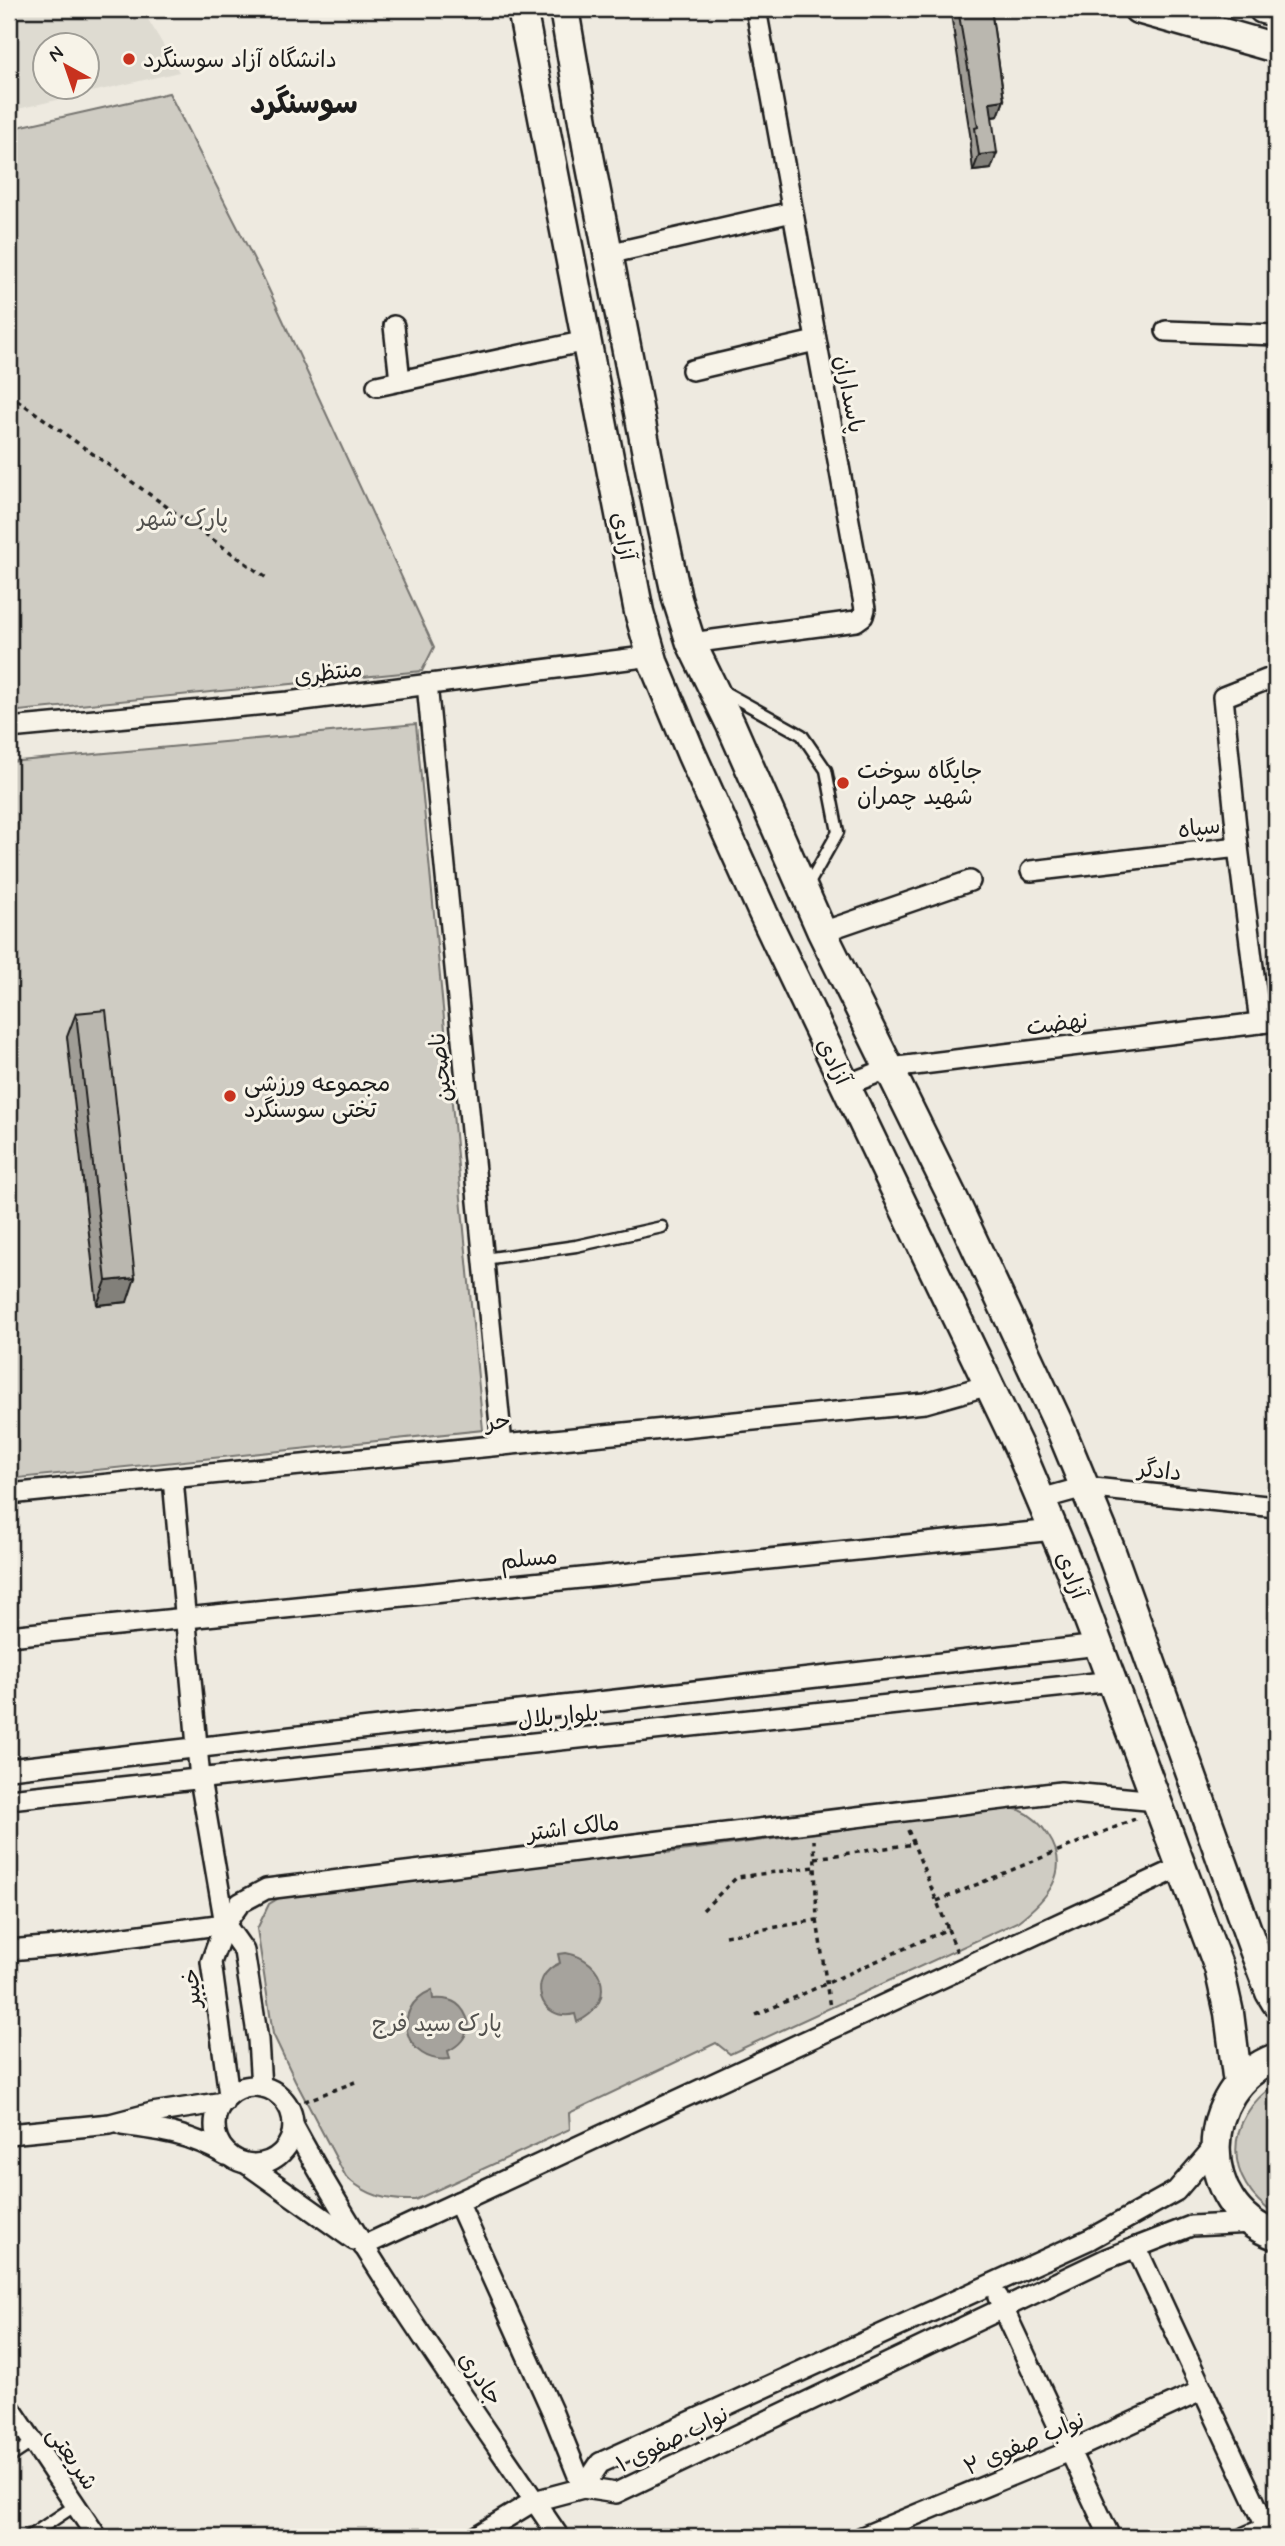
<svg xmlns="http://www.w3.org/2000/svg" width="1285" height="2546" viewBox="0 0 1285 2546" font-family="Mynerve,'Playpen Sans Arabic',sans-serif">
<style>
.built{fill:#dedbd1;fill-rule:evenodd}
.green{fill:#cfccc3;stroke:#767470;stroke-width:2}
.water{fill:#a6a39d;stroke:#6f6d69;stroke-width:2}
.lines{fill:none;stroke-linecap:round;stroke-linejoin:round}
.service-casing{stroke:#1c1c1c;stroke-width:15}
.minor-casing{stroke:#1c1c1c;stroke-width:24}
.secondary-casing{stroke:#1c1c1c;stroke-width:33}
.path{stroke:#1c1c1c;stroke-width:3.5;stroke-dasharray:5 5;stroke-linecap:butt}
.service{stroke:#f7f3e8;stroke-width:10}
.minor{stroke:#f7f3e8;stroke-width:19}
.secondary{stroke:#f7f3e8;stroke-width:28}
.wall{fill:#a09d96;stroke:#1c1c1c;stroke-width:2}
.shaded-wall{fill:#82807a;stroke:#1c1c1c;stroke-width:2}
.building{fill:#bab7af;stroke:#1c1c1c;stroke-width:2}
.poi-dot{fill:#c8321e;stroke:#f7f3e8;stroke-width:2.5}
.labels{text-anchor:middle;stroke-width:6;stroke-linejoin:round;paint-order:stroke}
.poi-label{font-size:23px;fill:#1c1c1c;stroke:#f7f3e8;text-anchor:start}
.street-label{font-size:23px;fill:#1c1c1c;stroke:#f7f3e8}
.park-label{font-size:23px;fill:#52514e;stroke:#f7f3e8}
.district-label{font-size:30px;font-weight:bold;fill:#1c1c1c;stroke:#f7f3e8}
</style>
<rect width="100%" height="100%" fill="#eeeae0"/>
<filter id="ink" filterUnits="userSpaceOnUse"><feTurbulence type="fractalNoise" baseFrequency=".0143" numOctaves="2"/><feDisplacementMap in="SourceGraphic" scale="14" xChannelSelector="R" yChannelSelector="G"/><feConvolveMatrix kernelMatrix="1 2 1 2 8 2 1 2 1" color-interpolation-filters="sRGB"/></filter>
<g filter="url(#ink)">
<path class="built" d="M 9,9 L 142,9 L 179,72 L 9,111 ZM 46,46 L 88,46 L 88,88 L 46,88 Z"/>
<g class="green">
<path d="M 169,93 L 264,279 L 434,647 L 422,671 L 9,712 L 9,129 Z"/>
<path d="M 416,724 L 483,1430 L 9,1479 L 9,762 Z"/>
<path d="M 993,1805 C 1001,1807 1011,1808 1020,1810 C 1032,1815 1041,1824 1048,1835 C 1073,1872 1046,1900 1017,1922 L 730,2054 L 716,2043 L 569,2113 L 570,2129 L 415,2200 C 386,2201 368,2196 346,2177 L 295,2080 L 273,2034 L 257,1929 L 269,1904 L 291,1891 L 662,1844 L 666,1853 L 856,1828 L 855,1821 Z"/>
<path d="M 1276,2084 L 1276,2215 C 1223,2181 1223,2119 1276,2084 Z"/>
</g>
<g class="water">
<path d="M 566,1953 C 607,1960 616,2005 577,2022 L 575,2014 C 540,2023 525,1977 560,1963 L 558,1954 Z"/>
<path d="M 432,1990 L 433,1999 C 453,1997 464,2005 469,2024 C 466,2038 460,2045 448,2051 L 450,2059 C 405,2065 388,2008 432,1990 Z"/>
</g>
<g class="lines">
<g class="service-casing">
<g id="service">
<path d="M 721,690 L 802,735 L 826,770 L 838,832 L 807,887"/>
<path d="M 484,1259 L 576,1246 L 662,1227"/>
<path d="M 9,2458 L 33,2442"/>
<path d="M 28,2537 L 76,2505"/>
</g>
</g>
<g class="minor-casing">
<g id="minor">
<path d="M 608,254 L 792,212"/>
<path d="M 394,326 L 400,381"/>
<path d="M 1166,331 L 1276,335"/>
<path d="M 692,370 L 815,341"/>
<path d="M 377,386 L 586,341"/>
<path d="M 691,643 L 856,621 L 863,616 L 865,609 L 756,9"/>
<path d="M 427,684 L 502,1445"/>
<path d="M 9,728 L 288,702 L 652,656"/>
<path d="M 1238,847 L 1223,697 L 1276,676"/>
<path d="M 1031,871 L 1238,847 L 1260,1023"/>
<path d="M 822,932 L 970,881"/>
<path d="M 846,1085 L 890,1068 L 1276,1021"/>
<path d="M 173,1479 L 200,1779 L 225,1924 L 244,1951 L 258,2040 L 261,2087"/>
<path d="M 9,1494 L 925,1403 L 989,1385"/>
<path d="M 1041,1499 L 1084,1487 L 1276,1507"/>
<path d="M 9,1636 L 1054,1530"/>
<path d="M 9,1769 L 1099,1645"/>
<path d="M 9,1799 L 1113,1681"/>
<path d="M 9,1950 L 57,1946 L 225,1924"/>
<circle cx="254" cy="2125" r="39"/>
<path d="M 229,2095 L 211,1962 L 225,1924 L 240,1903 L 266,1889 L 1061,1792 L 1157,1801"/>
<path d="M 122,2125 C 161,2130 191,2134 226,2155"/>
<path d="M 293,2125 C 371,2269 468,2402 559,2537"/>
<path d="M 9,2134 L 110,2124 L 152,2113 L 224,2102"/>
<path d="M 1214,2147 L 1176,2191 L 1090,2239 L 600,2463 L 583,2488 L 616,2493 L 1106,2259 L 1191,2226 L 1253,2223"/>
<path d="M 247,2164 L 354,2240"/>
<path d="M 458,2202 L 552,2411 L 583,2488 L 534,2501 L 475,2537"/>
<path d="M 363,2246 L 1181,1867"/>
<path d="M 1136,2247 L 1271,2537"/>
<path d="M 998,2297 L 1110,2537"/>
<path d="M 9,2406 L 97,2537"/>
<path d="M 862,2537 L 1070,2451 L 1203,2390"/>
<path d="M 1245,2537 L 1266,2528"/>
</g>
</g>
<g class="secondary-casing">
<g id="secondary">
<path d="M 522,9 L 639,612 L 654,664 L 691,753 L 763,913 L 1019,1448 L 1070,1569 L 1219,1968 L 1229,2013 L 1238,2084"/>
<path d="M 564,9 L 588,151 L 659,515 L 677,599 L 691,643 L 731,725 L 822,932 L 954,1200 L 1059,1425 L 1109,1546 L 1253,1947 L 1270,1992 L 1276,2002"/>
<path d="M 1138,9 L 1276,48"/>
<path d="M 1263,9 L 1276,12"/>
<path d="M 1276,2058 C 1197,2087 1194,2208 1276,2235"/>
</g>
</g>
<g class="path">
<path d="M 9,394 L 268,579"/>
<path d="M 908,1830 L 948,1929"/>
<path d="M 815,1858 L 914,1844"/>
<path d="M 937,1901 L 1135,1819"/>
<path d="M 703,1910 L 737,1877 L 815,1867"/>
<path d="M 817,1920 L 830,2008"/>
<path d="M 725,1936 L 817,1920 L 814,1840"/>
<path d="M 756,2015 L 948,1929 L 957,1952"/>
<path d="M 295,2105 L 355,2082"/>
</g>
<use href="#service" class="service"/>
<use href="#minor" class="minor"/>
<use href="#secondary" class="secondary"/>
</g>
<g class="wall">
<path d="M 953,9 L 991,9 L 1004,100 L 998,116 L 992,117 L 991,169 L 973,171 L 970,144 L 971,140 L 951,14 Z"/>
<path d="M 76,1013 L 127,1302 L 97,1305 L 67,1037 Z"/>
</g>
<g class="shaded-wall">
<path d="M 1004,100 L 998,116 L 984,118 L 990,102 Z"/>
<path d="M 997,153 L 991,169 L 973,171 L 979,155 Z"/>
<path d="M 135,1278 L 127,1302 L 97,1305 L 106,1281 Z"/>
</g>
<g class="building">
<path d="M 958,9 L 991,9 L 1004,100 L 990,102 L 997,153 L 979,155 L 975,128 L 978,127 Z"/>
<path d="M 106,1010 L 135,1278 L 106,1281 L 76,1013 Z"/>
</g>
</g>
<g class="poi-dot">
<circle cx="129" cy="59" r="7"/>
<circle cx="843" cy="783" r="7"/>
<circle cx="230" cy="1096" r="7"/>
</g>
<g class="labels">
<g class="poi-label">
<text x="143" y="67">دانشگاه آزاد سوسنگرد</text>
<text x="857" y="778">جایگاه سوخت<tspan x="857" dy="26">شهید چمران</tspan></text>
<text x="244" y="1091">مجموعه ورزشی<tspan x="244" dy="26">تختی سوسنگرد</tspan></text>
</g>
<g class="street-label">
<text transform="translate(850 394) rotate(79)" y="8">پاسداران</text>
<text transform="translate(624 536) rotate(79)" y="8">آزادی</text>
<text transform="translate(328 672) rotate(-7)" y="8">منتظری</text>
<text transform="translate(1199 827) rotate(-7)" y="8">سپاه</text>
<text transform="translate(1057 1023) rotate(-7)" y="8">نهضت</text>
<text transform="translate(834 1061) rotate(64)" y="8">آزادی</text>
<text transform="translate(440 1067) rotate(-96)" y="8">ناصحین</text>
<text transform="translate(498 1421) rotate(-6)" y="8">حر</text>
<text transform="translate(1160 1470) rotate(6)" y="8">دادگر</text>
<text transform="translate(529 1558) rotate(-6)" y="8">مسلم</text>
<text transform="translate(1072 1575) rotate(69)" y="8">آزادی</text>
<text transform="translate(558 1716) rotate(-6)" y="8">بلوار بلال</text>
<text transform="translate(573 1827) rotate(-7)" y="8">مالک اشتر</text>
<text transform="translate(191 1988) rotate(-94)" y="8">خیبر</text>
<text transform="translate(481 2378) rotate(56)" y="8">جادری</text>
<text transform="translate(672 2439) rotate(-26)" y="8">نواب صفوی ۱</text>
<text transform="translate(1024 2443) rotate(-23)" y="8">نواب صفوی ۲</text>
<text transform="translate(73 2458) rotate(56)" y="8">شریعتی</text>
</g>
<g class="park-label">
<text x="183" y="526">پارک شهر</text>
<text x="437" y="2031">پارک سید فرج</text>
</g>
<g class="district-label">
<text x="304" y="113">سوسنگرد</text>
</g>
</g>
<rect width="1285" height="2546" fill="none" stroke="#f7f3e8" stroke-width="35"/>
<rect x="18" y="18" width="1250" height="2511" fill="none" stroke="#1c1c1c" stroke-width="2.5" filter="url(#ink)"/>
<g transform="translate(66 66) rotate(320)"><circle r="33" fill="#f7f3e8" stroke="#9f9d96" stroke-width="2"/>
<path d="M0-5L12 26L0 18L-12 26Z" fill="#c8321e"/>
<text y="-10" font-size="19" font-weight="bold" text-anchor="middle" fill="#1c1c1c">N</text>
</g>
</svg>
